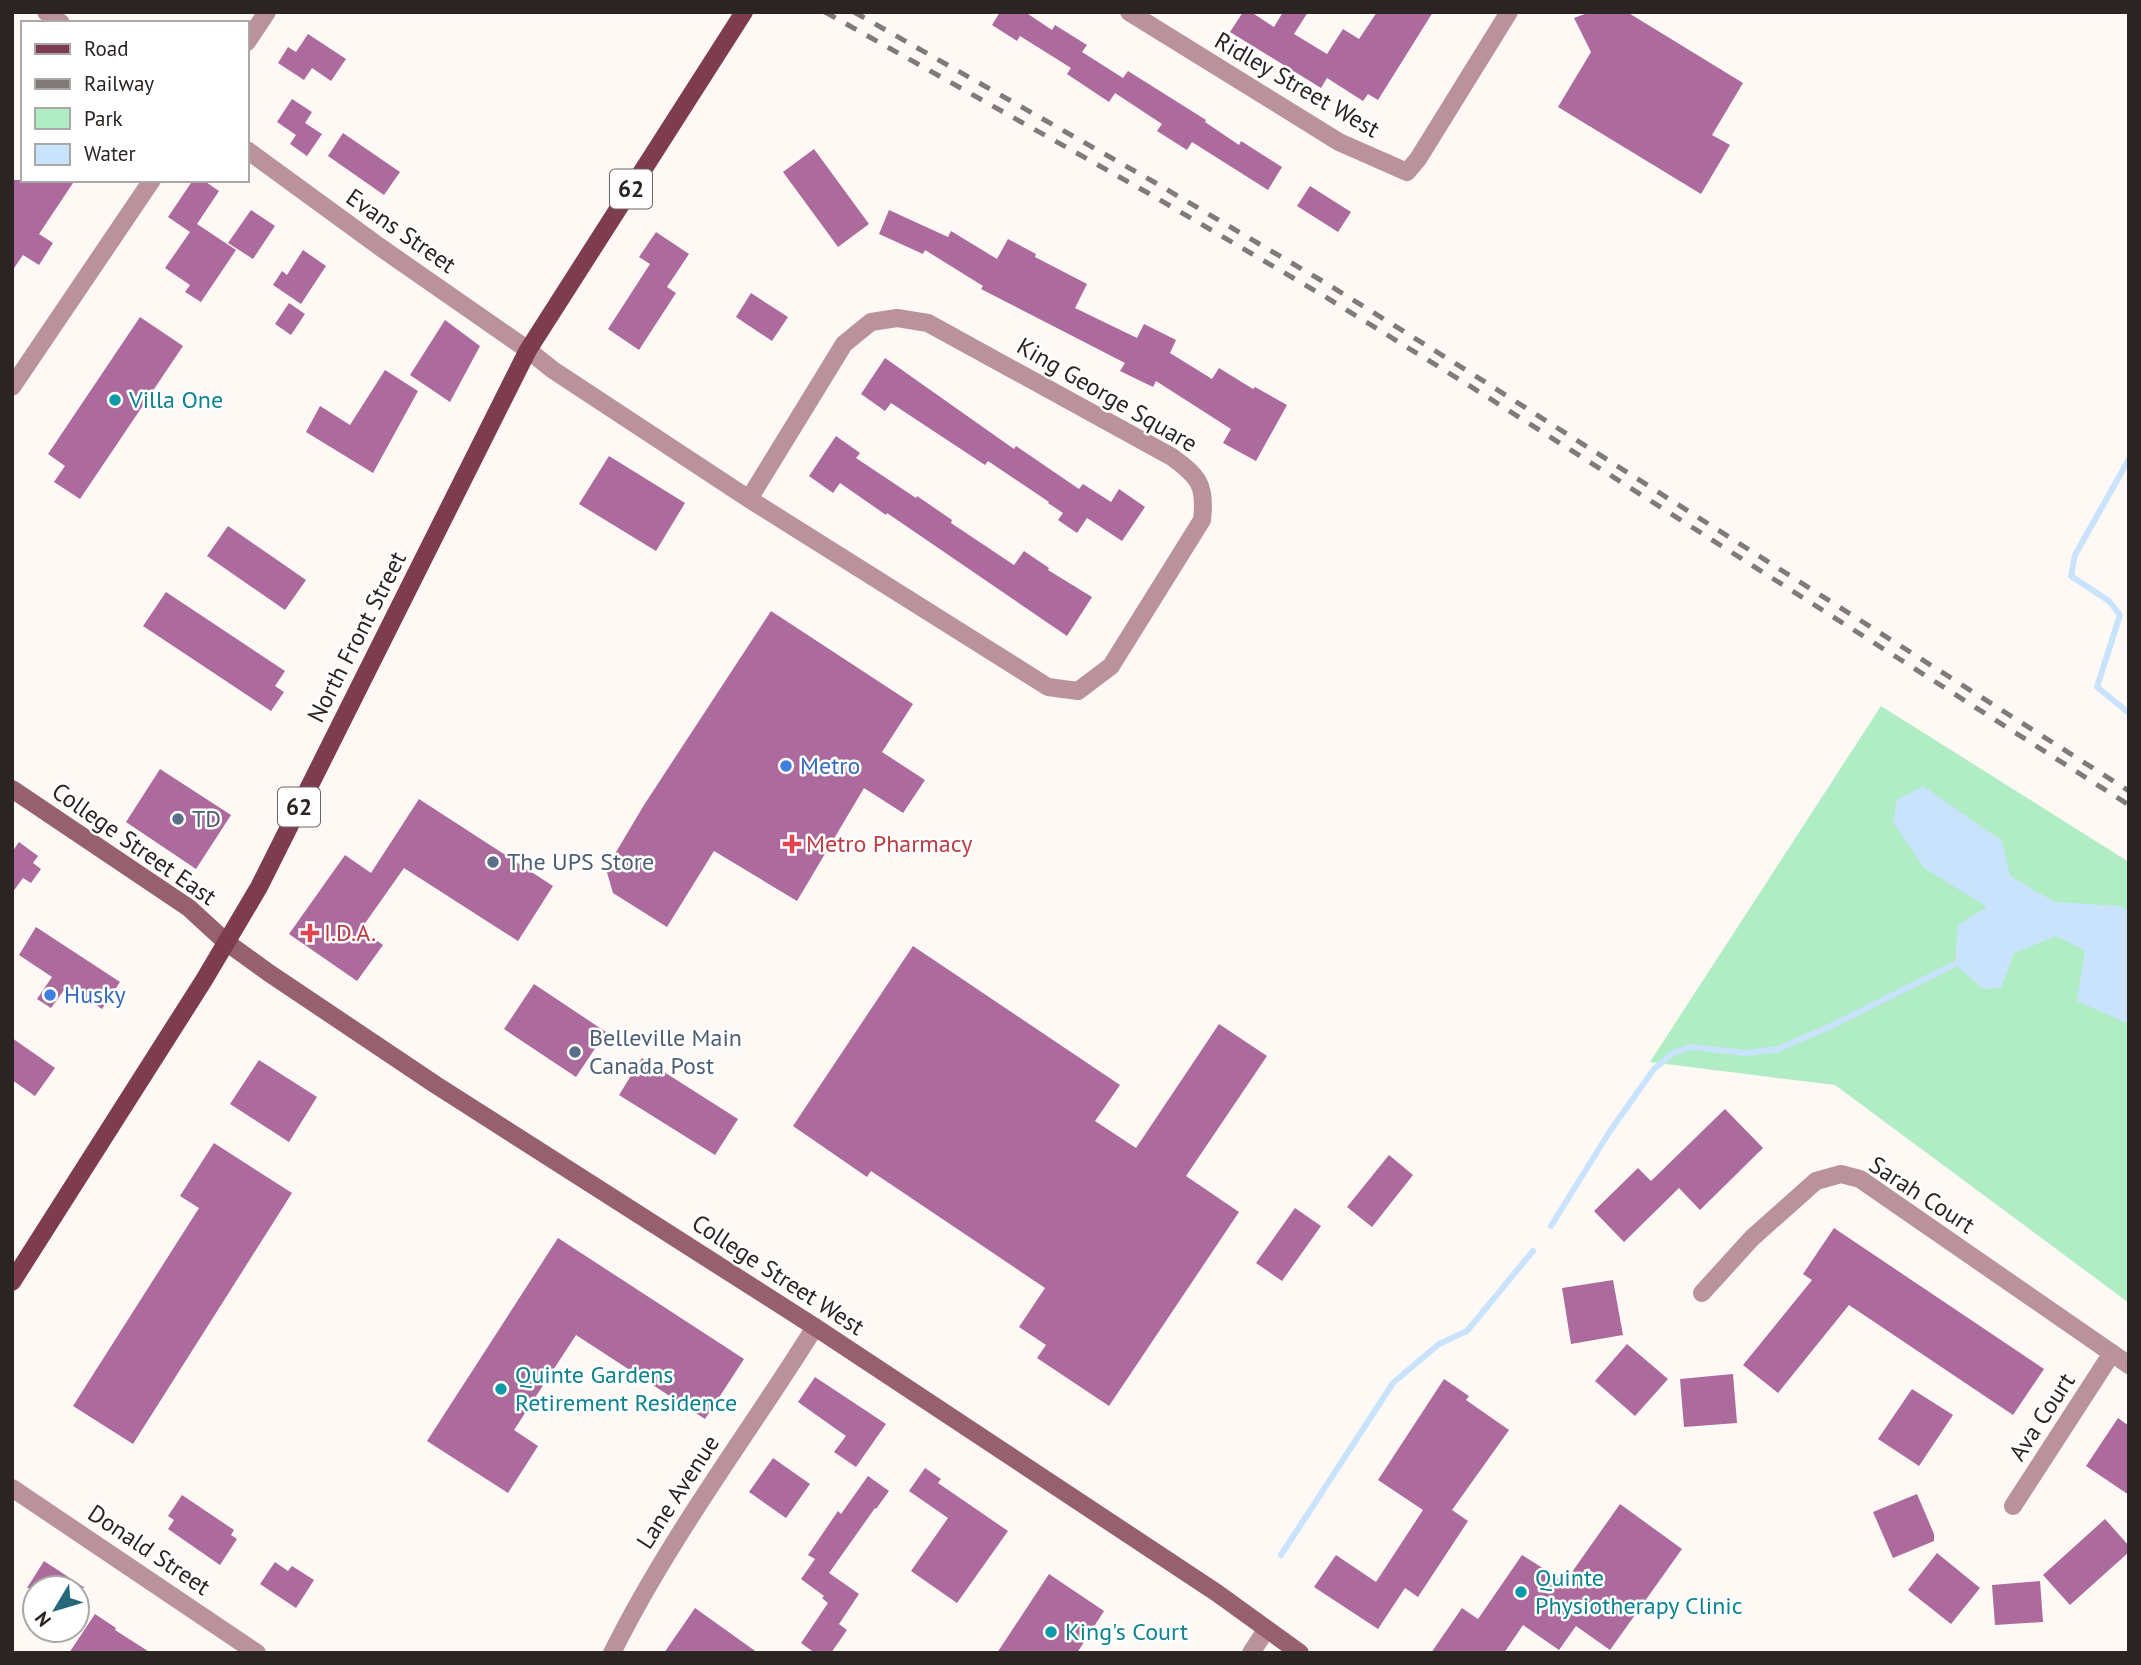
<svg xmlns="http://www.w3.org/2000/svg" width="2141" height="1665" viewBox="0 0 2141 1665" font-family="'PT Sans',sans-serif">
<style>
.green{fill:#b0edc5}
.water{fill:#c8e3fb}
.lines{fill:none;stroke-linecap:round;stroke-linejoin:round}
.stream{stroke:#c8e3fb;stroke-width:6}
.building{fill:#ad6a9d}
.minor{stroke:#ba929b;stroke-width:18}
.secondary{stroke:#97606f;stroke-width:18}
.primary{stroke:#7d3c50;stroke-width:18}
.rail{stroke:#807b78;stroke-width:5;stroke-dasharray:12 12;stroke-linecap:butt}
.culture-dot{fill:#0f9aa8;stroke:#fff;stroke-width:2.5}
.shop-dot{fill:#3f7fe0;stroke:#fff;stroke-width:2.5}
.service-dot{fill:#5c6f8a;stroke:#fff;stroke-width:2.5}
.health-dot{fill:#e0444e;stroke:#fff;stroke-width:2.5}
.labels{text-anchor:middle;stroke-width:5;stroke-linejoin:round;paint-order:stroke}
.shield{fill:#fff;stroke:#6a6664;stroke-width:2}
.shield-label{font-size:23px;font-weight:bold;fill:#2a2522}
.street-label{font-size:24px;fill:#2a2522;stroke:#fff}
.culture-label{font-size:24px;fill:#0d838f;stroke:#fff;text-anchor:start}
.shop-label{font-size:24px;fill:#366cbe;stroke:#fff;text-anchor:start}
.service-label{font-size:24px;fill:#4e5e75;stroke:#fff;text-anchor:start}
.health-label{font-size:24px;fill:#be3a42;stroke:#fff;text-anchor:start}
</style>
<rect width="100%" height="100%" fill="#fef9f5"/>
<path class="green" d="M 1881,706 L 2129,862 L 2129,1303 L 1835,1085 L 1650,1062 Z"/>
<path class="water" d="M 1923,786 L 2002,841 L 2010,876 L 2055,902 L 2121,906 L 2129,911 L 2129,1024 L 2077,1001 L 2085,951 L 2056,936 L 2014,953 L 2001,988 L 1983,989 L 1955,964 L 1958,925 L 1987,907 L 1924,868 L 1893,822 L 1897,800 Z"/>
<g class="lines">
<g class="stream">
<path d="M 2129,459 L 2075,555 L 2071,576 L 2109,601 L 2120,615 L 2097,687 L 2129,713"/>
<path d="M 1551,1226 L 1610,1131 L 1654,1069 L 1673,1053 L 1692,1047 L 1746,1053 L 1778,1049 L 1827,1028 L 1955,964"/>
<path d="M 1281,1555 L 1393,1383 L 1439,1344 L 1467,1331 L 1533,1251"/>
</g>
</g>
<g class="building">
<path d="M 1000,12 L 1025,12 L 1052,30 L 1055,25 L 1087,45 L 1082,52 L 1123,78 L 1128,71 L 1206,120 L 1205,122 L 1239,145 L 1241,141 L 1282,167 L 1268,190 L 1192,142 L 1187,150 L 1157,131 L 1162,124 L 1115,93 L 1109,102 L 1067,74 L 1071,68 L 1020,36 L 1017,41 L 992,25 Z"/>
<path d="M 1243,12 L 1251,12 L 1274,27 L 1283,12 L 1308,12 L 1294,34 L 1327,54 L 1343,29 L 1359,39 L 1377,12 L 1433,12 L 1378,100 L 1368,94 L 1363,101 L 1327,78 L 1321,88 L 1230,32 Z"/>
<path d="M 1590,12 L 1627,12 L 1743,83 L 1712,135 L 1730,145 L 1701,194 L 1558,107 L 1591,52 L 1574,18 Z"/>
<path d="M 308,34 L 346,59 L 331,81 L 312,68 L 304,80 L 278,63 L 288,47 L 296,52 Z"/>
<path d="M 292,99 L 312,112 L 305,123 L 322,134 L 307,156 L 290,144 L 296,135 L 277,122 Z"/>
<path d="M 343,133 L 400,172 L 384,195 L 328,156 Z"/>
<path d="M 814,149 L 869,224 L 838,247 L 783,172 Z"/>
<path d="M 12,180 L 75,180 L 39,234 L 53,243 L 39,265 L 23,255 L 12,271 Z"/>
<path d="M 193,180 L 203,180 L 219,191 L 197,224 L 236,250 L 201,302 L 185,292 L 190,285 L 165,268 L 190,232 L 168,217 Z"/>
<path d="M 1310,186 L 1351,212 L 1338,232 L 1297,206 Z"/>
<path d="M 251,210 L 275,226 L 253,259 L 228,243 Z"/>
<path d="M 889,210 L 948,237 L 951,231 L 997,259 L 1008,239 L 1036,254 L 1035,257 L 1087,284 L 1075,308 L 1137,338 L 1144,324 L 1176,340 L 1170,353 L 1212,379 L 1219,368 L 1253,389 L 1255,387 L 1287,405 L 1256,461 L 1223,443 L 1231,429 L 1156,381 L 1153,387 L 1120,371 L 1125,363 L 981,289 L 983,286 L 925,250 L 923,254 L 879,234 Z"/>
<path d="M 656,232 L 689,254 L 667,287 L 676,293 L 639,350 L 608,329 L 650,264 L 639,257 Z"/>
<path d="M 303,250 L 326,266 L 301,304 L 273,285 L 282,271 L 287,275 Z"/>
<path d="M 751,293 L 788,317 L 772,341 L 736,317 Z"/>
<path d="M 289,303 L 305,314 L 291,335 L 275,324 Z"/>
<path d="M 140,317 L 183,346 L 80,499 L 54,482 L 65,466 L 48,454 Z"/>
<path d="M 445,320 L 480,346 L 450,402 L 410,375 Z"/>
<path d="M 885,358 L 1014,449 L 1016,446 L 1079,489 L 1083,484 L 1111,502 L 1119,489 L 1145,507 L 1122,541 L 1087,518 L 1077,533 L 1058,520 L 1063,513 L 1048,503 L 1049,502 L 988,461 L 985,465 L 891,403 L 885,411 L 861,394 Z"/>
<path d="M 385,370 L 418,391 L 373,473 L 306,432 L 320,406 L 350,425 Z"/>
<path d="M 836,436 L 860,453 L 856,458 L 916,498 L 917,496 L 952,520 L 951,523 L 1014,565 L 1024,551 L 1049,568 L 1048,570 L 1092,597 L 1067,636 L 887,513 L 886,515 L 840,483 L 833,493 L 809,476 Z"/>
<path d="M 609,456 L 685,503 L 656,551 L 579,504 Z"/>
<path d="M 228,526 L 306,580 L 285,610 L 207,556 Z"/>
<path d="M 166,592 L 285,671 L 275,686 L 284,692 L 271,711 L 143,626 Z"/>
<path d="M 771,611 L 913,704 L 882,752 L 925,780 L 903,813 L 864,788 L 797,901 L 714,851 L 667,927 L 613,893 L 606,869 L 644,805 Z"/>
<path d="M 160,769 L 231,815 L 196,869 L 126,822 Z"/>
<path d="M 419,799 L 553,886 L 518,941 L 404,868 L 361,929 L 383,945 L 357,981 L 289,934 L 345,855 L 371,873 Z"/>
<path d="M 19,842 L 38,856 L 33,863 L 41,869 L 31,883 L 23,878 L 12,893 L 12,852 Z"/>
<path d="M 36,927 L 120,982 L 102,1009 L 67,986 L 51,1008 L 37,999 L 52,977 L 19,955 Z"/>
<path d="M 913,946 L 1120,1085 L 1095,1121 L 1136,1148 L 1219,1024 L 1267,1056 L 1186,1176 L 1239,1212 L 1109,1406 L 1037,1358 L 1046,1345 L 1019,1327 L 1045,1288 L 871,1171 L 867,1177 L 793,1126 Z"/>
<path d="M 534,984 L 606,1032 L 576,1077 L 504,1029 Z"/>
<path d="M 12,1038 L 55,1068 L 35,1096 L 12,1080 Z"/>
<path d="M 642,1058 L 738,1119 L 715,1155 L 619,1095 Z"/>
<path d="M 259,1060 L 317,1097 L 289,1142 L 230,1104 Z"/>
<path d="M 1725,1109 L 1763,1148 L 1700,1210 L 1679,1188 L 1624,1242 L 1594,1211 L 1638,1168 L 1651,1181 Z"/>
<path d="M 214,1143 L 292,1193 L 133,1444 L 73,1406 L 199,1208 L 180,1196 Z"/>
<path d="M 1389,1155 L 1413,1175 L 1372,1227 L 1347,1207 Z"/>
<path d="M 1295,1208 L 1321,1226 L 1282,1281 L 1256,1263 Z"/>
<path d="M 1834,1228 L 2044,1369 L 2013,1415 L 1849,1305 L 1778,1393 L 1743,1365 L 1812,1280 L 1803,1274 Z"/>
<path d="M 558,1238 L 744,1359 L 705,1419 L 576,1335 L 514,1430 L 538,1446 L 508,1493 L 427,1441 Z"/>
<path d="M 1613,1280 L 1623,1335 L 1571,1344 L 1562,1288 Z"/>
<path d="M 1627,1344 L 1668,1379 L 1635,1416 L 1595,1381 Z"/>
<path d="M 1733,1374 L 1737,1423 L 1684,1427 L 1680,1379 Z"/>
<path d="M 815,1377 L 886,1424 L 856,1467 L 834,1452 L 846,1436 L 798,1402 Z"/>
<path d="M 1444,1379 L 1469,1396 L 1466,1400 L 1509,1430 L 1452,1510 L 1468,1521 L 1418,1597 L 1405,1588 L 1378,1629 L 1314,1587 L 1336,1555 L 1376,1582 L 1423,1510 L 1378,1480 Z"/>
<path d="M 1912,1389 L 1953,1415 L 1919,1466 L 1878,1439 Z"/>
<path d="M 2118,1418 L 2129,1426 L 2129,1495 L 2086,1466 Z"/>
<path d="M 773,1458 L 810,1484 L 786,1518 L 749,1492 Z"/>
<path d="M 925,1468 L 941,1479 L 938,1483 L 1008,1531 L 957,1603 L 911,1571 L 948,1518 L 909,1491 Z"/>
<path d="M 868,1476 L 889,1491 L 876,1509 L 875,1508 L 829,1573 L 859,1594 L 839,1624 L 847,1630 L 831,1653 L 815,1653 L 801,1643 L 828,1603 L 822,1598 L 824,1596 L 801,1579 L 815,1559 L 808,1555 L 838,1511 L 841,1514 Z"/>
<path d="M 1917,1494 L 1934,1534 L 1934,1541 L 1893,1558 L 1873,1512 Z"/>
<path d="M 182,1495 L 234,1530 L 231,1535 L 237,1539 L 220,1565 L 168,1529 L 174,1520 L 168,1516 Z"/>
<path d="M 1620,1504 L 1682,1549 L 1610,1650 L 1576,1626 L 1559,1650 L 1523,1625 L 1504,1653 L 1431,1653 L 1462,1608 L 1478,1619 L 1522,1555 L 1565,1582 Z"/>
<path d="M 2105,1519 L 2129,1546 L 2129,1552 L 2070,1605 L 2043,1575 Z"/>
<path d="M 1937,1553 L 1980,1588 L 1951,1624 L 1908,1590 Z"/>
<path d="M 44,1561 L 85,1588 L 27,1588 Z"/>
<path d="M 275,1562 L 288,1571 L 292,1566 L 314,1580 L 296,1608 L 260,1584 Z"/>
<path d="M 1049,1574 L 1104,1611 L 1077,1653 L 997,1653 Z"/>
<path d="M 2040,1581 L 2043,1622 L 1995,1625 L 1992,1585 Z"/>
<path d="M 695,1608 L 758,1653 L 664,1653 Z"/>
<path d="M 95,1614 L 116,1628 L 115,1630 L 151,1653 L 69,1653 Z"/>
</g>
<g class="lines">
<g class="minor">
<path d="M 46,12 L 61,23"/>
<path d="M 1129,12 L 1339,142 L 1407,172 L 1418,159 L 1509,12"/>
<path d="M 247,42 L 267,12"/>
<path d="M 247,150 L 380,247 L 528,350 L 553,370 L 749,499 L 1048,687 L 1078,691 L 1111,666 L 1202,520 C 1206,485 1199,477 1172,457 L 928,323 L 897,318 L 871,322 L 844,344 L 749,499"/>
<path d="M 12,387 L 152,180"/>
<path d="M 1702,1293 L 1752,1238 L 1816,1181 L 1841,1174 L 1860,1179 L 2129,1365"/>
<path d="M 12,1488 L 257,1653"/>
<path d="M 2013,1506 L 2112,1353"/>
<path d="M 612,1653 C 669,1538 747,1436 815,1327"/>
<path d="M 1251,1653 L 1266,1630"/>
</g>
<path class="secondary" d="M 12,789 L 189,908 L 226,942 L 269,973 L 436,1085 L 815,1327 L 1217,1593 L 1300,1653"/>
<path class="primary" d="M 12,1282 L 204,980 L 259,887 L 528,350 L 744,12"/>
<g class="rail">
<path d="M 825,12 L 1148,193 L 1324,296 L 1470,386 L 2129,805"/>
<path d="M 854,12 L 1154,182 L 1329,285 L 1474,375 L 2129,791"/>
</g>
</g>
<g class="culture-dot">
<circle cx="115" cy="400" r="7"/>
<circle cx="501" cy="1389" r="7"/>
<circle cx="1521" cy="1592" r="7"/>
<circle cx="1051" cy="1632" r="7"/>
</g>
<g class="shop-dot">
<circle cx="786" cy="766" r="7"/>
<circle cx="50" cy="995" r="7"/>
</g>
<g class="service-dot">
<circle cx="178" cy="819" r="7"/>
<circle cx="493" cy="862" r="7"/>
<circle cx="575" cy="1052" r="7"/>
</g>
<g class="health-dot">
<path d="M788.5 833.5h7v7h7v7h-7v7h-7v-7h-7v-7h7z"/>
<path d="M306.5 922.5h7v7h7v7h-7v7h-7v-7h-7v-7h7z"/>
</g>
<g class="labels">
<g class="shield">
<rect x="610" y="169.5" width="42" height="39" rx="5"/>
<rect x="278" y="787.5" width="42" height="39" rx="5"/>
</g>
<g class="shield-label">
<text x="631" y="197">62</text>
<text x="299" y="815">62</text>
</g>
<g class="street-label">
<text transform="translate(1297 85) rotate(30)" y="8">Ridley Street West</text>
<text transform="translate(401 231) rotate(35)" y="8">Evans Street</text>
<text transform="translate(1107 395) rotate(30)" y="8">King George Square</text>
<text transform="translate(357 637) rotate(-63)" y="8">North Front Street</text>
<text transform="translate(134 844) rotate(35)" y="8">College Street East</text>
<text transform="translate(1922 1195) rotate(33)" y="8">Sarah Court</text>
<text transform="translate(778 1275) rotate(33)" y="8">College Street West</text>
<text transform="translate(2042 1417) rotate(-57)" y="8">Ava Court</text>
<text transform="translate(678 1492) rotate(-57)" y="8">Lane Avenue</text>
<text transform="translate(149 1550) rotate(34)" y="8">Donald Street</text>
</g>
<g class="culture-label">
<text x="129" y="408">Villa One</text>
<text x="515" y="1383">Quinte Gardens<tspan x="515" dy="28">Retirement Residence</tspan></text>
<text x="1535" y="1586">Quinte<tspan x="1535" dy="28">Physiotherapy Clinic</tspan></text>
<text x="1065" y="1640">King's Court</text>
</g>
<g class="shop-label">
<text x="800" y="774">Metro</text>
<text x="64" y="1003">Husky</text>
</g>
<g class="service-label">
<text x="192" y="827">TD</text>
<text x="507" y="870">The UPS Store</text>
<text x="589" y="1046">Belleville Main<tspan x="589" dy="28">Canada Post</tspan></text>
</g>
<g class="health-label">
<text x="806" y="852">Metro Pharmacy</text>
<text x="324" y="941">I.D.A.</text>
</g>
</g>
<rect width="2141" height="1665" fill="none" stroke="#2a2522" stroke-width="28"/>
<rect x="21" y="21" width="228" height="161" fill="#ffffff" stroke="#aaa8a7" stroke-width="2"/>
<rect x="35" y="44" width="35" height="10" fill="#7d3c50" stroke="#aaa8a7" stroke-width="2"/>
<text x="84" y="56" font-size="21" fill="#2a2522">Road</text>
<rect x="35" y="79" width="35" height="10" fill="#807b78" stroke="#aaa8a7" stroke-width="2"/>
<text x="84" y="91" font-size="21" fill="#2a2522">Railway</text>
<rect x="35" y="108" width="35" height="21" fill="#b0edc5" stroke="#aaa8a7" stroke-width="2"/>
<text x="84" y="126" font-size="21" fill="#2a2522">Park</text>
<rect x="35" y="144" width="35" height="21" fill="#c8e3fb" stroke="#aaa8a7" stroke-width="2"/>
<text x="84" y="161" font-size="21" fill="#2a2522">Water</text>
<g transform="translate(56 1609) rotate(232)"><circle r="33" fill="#ffffff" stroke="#aaa8a7" stroke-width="2"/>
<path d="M0-5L12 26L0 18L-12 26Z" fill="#24687a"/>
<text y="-10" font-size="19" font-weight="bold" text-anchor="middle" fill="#2a2522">N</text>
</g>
</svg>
